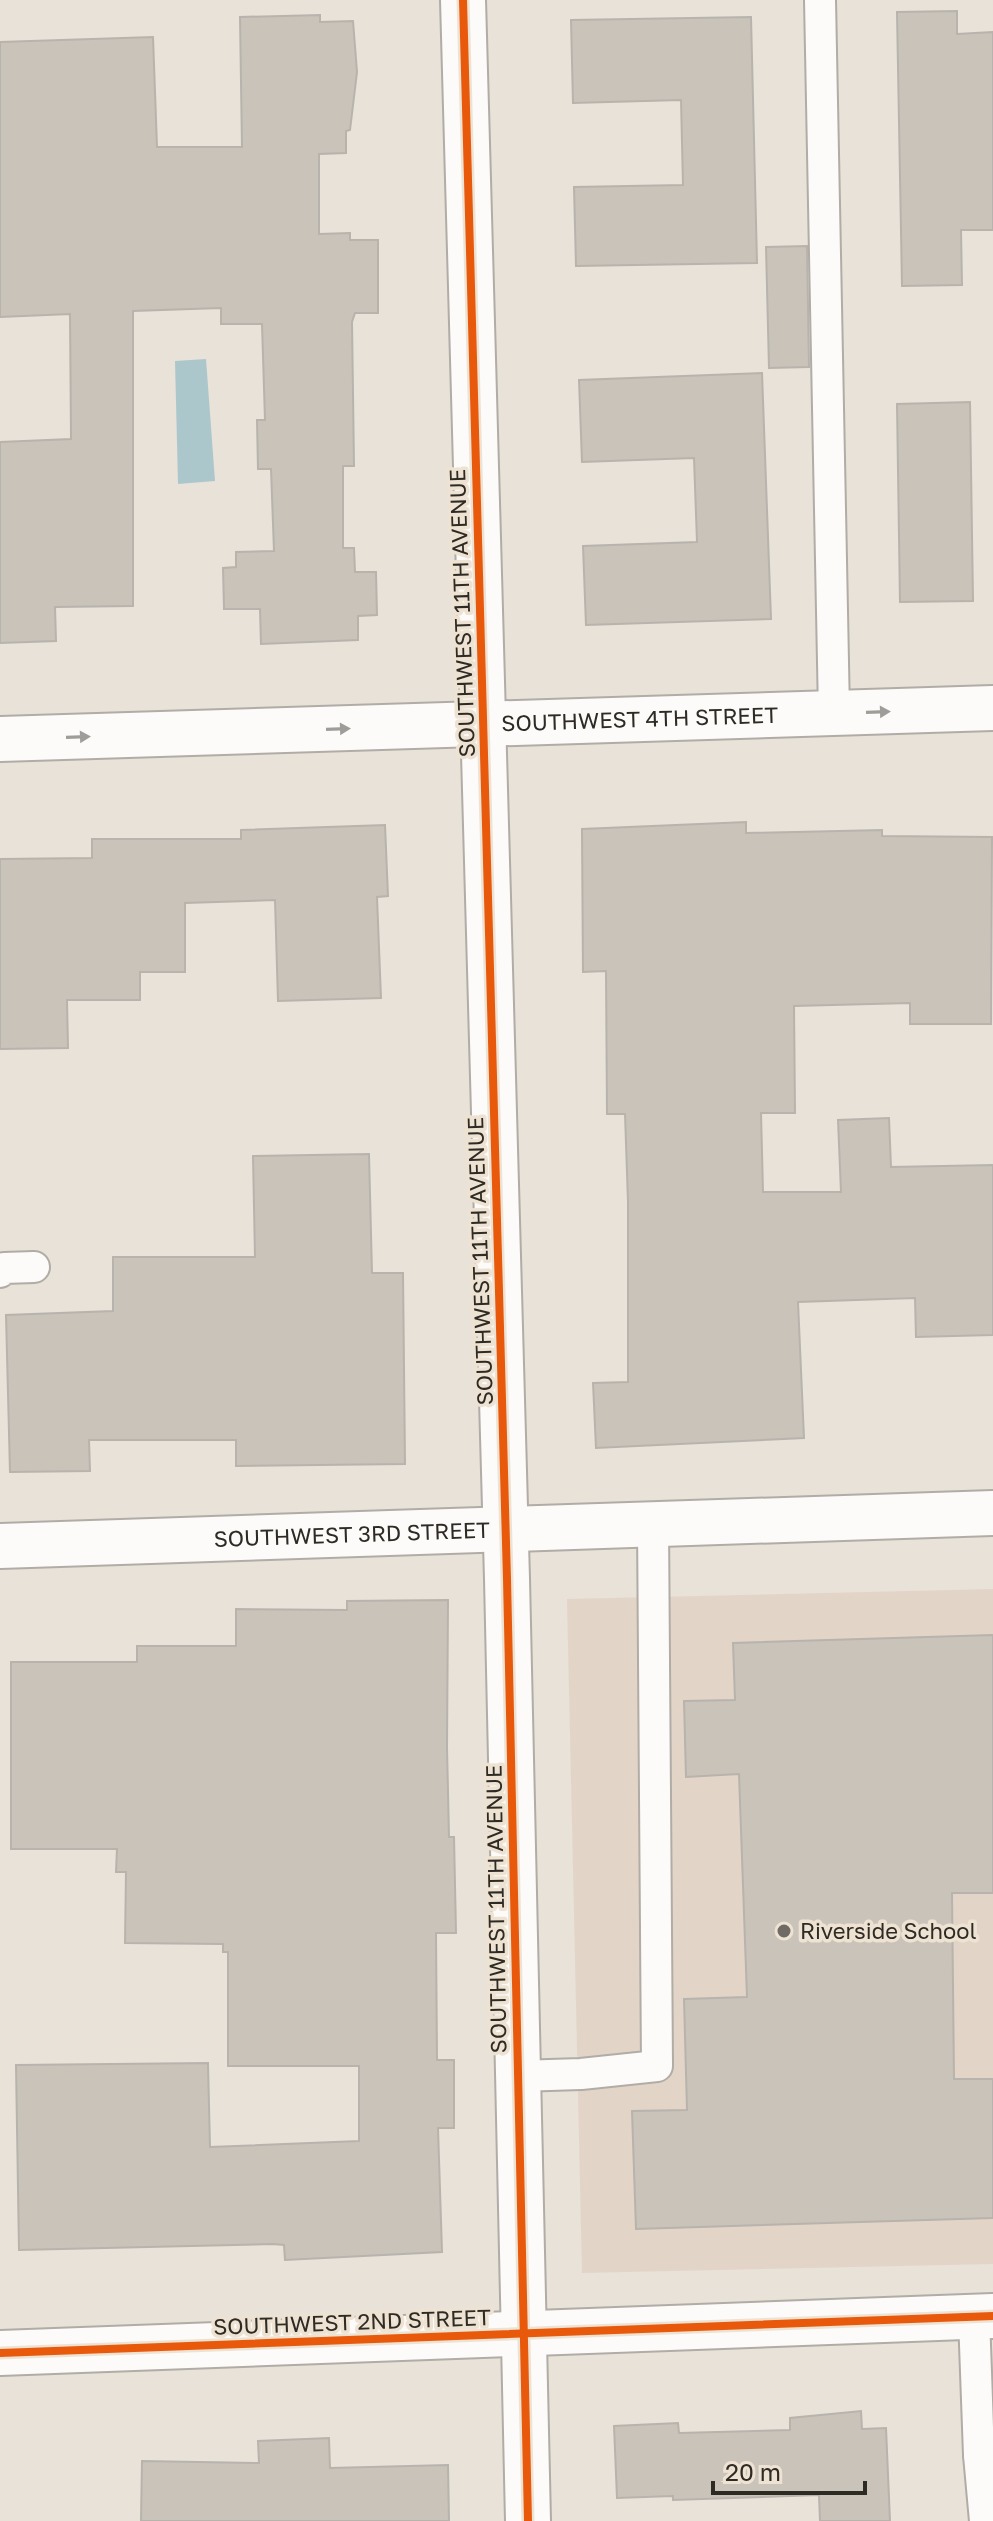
<svg xmlns="http://www.w3.org/2000/svg" width="993" height="2521" viewBox="0 0 993 2521" font-family="'Golos Text',sans-serif">
<style>
.education{fill:#e2d5c8}
.water{fill:#acc7cc}
.building{fill:#c9c3b9;stroke:#b8b3ac;stroke-width:2}
.lines{fill:none;stroke-linecap:round;stroke-linejoin:round}
.lane-casing{stroke:#b1aca5;stroke-width:34}
.street-casing{stroke:#b1aca5;stroke-width:48}
.lane{stroke:#fcfbf9;stroke-width:30}
.street{stroke:#fcfbf9;stroke-width:44}
.cycleway-casing{stroke:#eee3d3;stroke-width:13}
.cycleway{stroke:#e8590c;stroke-width:8}
.oneway{fill:#9f9d99}
.poi-dot{fill:#6f6a63;stroke:#eee3d3;stroke-width:3}
.labels{text-anchor:middle;stroke-width:7;stroke-linejoin:round;paint-order:stroke}
.street-label{font-size:22px;fill:#2e2a24;stroke:#eee3d3}
.poi-label{font-size:22px;fill:#2e2a24;stroke:#eee3d3;text-anchor:start}
</style>
<rect width="100%" height="100%" fill="#e8e2d9"/>
<path class="education" d="M 993,1589 L 993,2264 L 582,2273 L 567,1599 Z"/>
<path class="water" d="M 206,359 L 215,481 L 178,484 L 175,361 Z"/>
<g class="building">
<path d="M 957,11 L 957,34 L 993,32 L 993,230 L 961,230 L 962,285 L 902,286 L 897,12 Z"/>
<path d="M 320,15 L 320,22 L 353,21 L 357,72 L 350,130 L 346,131 L 346,153 L 319,154 L 319,234 L 350,233 L 350,240 L 378,240 L 378,313 L 355,313 L 352,322 L 354,466 L 343,466 L 343,548 L 354,548 L 355,572 L 376,572 L 377,615 L 358,616 L 358,640 L 261,644 L 260,609 L 224,609 L 223,568 L 236,567 L 236,552 L 274,551 L 271,469 L 258,469 L 257,420 L 265,420 L 262,324 L 221,324 L 221,308 L 133,311 L 133,606 L 55,607 L 56,641 L 0,643 L 0,442 L 71,439 L 70,314 L 0,317 L 0,42 L 153,37 L 157,147 L 242,147 L 240,17 Z"/>
<path d="M 751,17 L 757,263 L 576,266 L 574,187 L 683,185 L 681,100 L 573,103 L 571,20 Z"/>
<path d="M 807,246 L 809,367 L 769,368 L 766,247 Z"/>
<path d="M 762,373 L 771,619 L 586,625 L 583,546 L 697,542 L 694,458 L 582,462 L 579,380 Z"/>
<path d="M 970,402 L 973,601 L 900,602 L 897,404 Z"/>
<path d="M 746,822 L 746,833 L 882,830 L 882,836 L 992,837 L 991,1024 L 910,1024 L 910,1003 L 794,1006 L 795,1113 L 761,1113 L 763,1192 L 841,1192 L 838,1120 L 889,1118 L 891,1167 L 993,1165 L 993,1335 L 916,1337 L 915,1298 L 798,1302 L 804,1438 L 596,1448 L 593,1383 L 628,1382 L 628,1202 L 625,1114 L 607,1114 L 606,971 L 583,972 L 582,829 Z"/>
<path d="M 385,825 L 388,896 L 377,897 L 381,998 L 278,1001 L 275,900 L 185,903 L 185,972 L 140,972 L 140,1000 L 67,1000 L 68,1048 L 0,1049 L 0,859 L 92,858 L 92,839 L 241,839 L 241,830 Z"/>
<path d="M 369,1154 L 372,1273 L 403,1273 L 405,1464 L 236,1466 L 236,1440 L 89,1440 L 90,1471 L 10,1472 L 6,1315 L 113,1311 L 113,1257 L 255,1257 L 253,1156 Z"/>
<path d="M 448,1600 L 447,1747 L 449,1837 L 454,1837 L 456,1933 L 436,1933 L 437,2060 L 454,2060 L 454,2128 L 438,2128 L 442,2252 L 285,2260 L 284,2245 L 273,2244 L 19,2250 L 16,2065 L 208,2063 L 210,2147 L 359,2141 L 359,2066 L 228,2066 L 228,1952 L 223,1952 L 223,1944 L 125,1943 L 126,1872 L 116,1872 L 117,1849 L 11,1849 L 11,1662 L 137,1662 L 137,1646 L 236,1646 L 236,1609 L 347,1610 L 347,1601 Z"/>
<path d="M 993,1635 L 993,1893 L 952,1893 L 954,2079 L 993,2079 L 993,2218 L 636,2229 L 632,2111 L 687,2110 L 684,1999 L 747,1997 L 739,1774 L 686,1777 L 684,1701 L 735,1700 L 733,1643 Z"/>
<path d="M 861,2411 L 862,2429 L 886,2428 L 890,2521 L 820,2521 L 819,2495 L 673,2500 L 673,2496 L 617,2498 L 614,2426 L 678,2423 L 679,2433 L 790,2430 L 790,2418 Z"/>
<path d="M 329,2438 L 330,2468 L 448,2465 L 449,2521 L 141,2521 L 142,2461 L 259,2463 L 258,2441 Z"/>
</g>
<g class="lines">
<g class="lane-casing">
<g id="lane">
<path d="M 820,0 L 834,713"/>
<path d="M 0,1272 L 4,1268 L 34,1267"/>
<path d="M 518,2076 L 581,2074 L 657,2066 L 653,1524"/>
<path d="M 974,2317 L 979,2455 L 993,2455"/>
<path d="M 979,2455 L 985,2521"/>
</g>
</g>
<g class="street-casing">
<g id="street">
<path d="M 463,0 L 507,1579 L 528,2521"/>
<path id="s1" d="M 0,739 L 993,708"/>
<path id="s2" d="M 0,1546 L 993,1513"/>
<path d="M 0,2353 L 993,2316"/>
</g>
</g>
<use href="#lane" class="lane"/>
<use href="#street" class="street"/>
<g class="cycleway-casing">
<g id="cycleway">
<path d="M 463,0 L 507,1579 L 528,2521"/>
<path d="M 0,2353 L 993,2316"/>
</g>
</g>
<use href="#cycleway" class="cycleway"/>
</g>
<defs><path id="oneway-solid" d="M-6-.8H1V-3.2L6.5 0L1 3.2V.8H-6Z" transform="scale(2)"/></defs>
<g class="oneway">
<use href="#oneway-solid" transform="translate(878 712) rotate(-2)"/>
<use href="#oneway-solid" transform="translate(338 729) rotate(-2)"/>
<use href="#oneway-solid" transform="translate(78 737) rotate(-2)"/>
</g>
<circle class="poi-dot" cx="784" cy="1931" r="8"/>
<g class="labels">
<g class="street-label">
<text transform="translate(462 613) rotate(-92)" y="8">SOUTHWEST 11TH AVENUE</text>
<text dy="8" stroke="none"><textPath href="#s1" startOffset="640">SOUTHWEST 4TH STREET</textPath></text>
<text transform="translate(480 1261) rotate(-92)" y="8">SOUTHWEST 11TH AVENUE</text>
<text dy="8" stroke="none"><textPath href="#s2" startOffset="352">SOUTHWEST 3RD STREET</textPath></text>
<text transform="translate(496 1909) rotate(-91)" y="8">SOUTHWEST 11TH AVENUE</text>
<text transform="translate(352 2322) rotate(-2)" y="8">SOUTHWEST 2ND STREET</text>
</g>
<g class="poi-label">
<text x="800" y="1939">Riverside School</text>
</g>
</g>
<path d="M713 2481v12h152v-12" fill="none" stroke="#2e2a24" stroke-width="4"/>
<text x="725" y="2481" font-size="24" fill="#2e2a24" stroke="#eee3d3" stroke-width="6" paint-order="stroke">20 m</text>
</svg>
